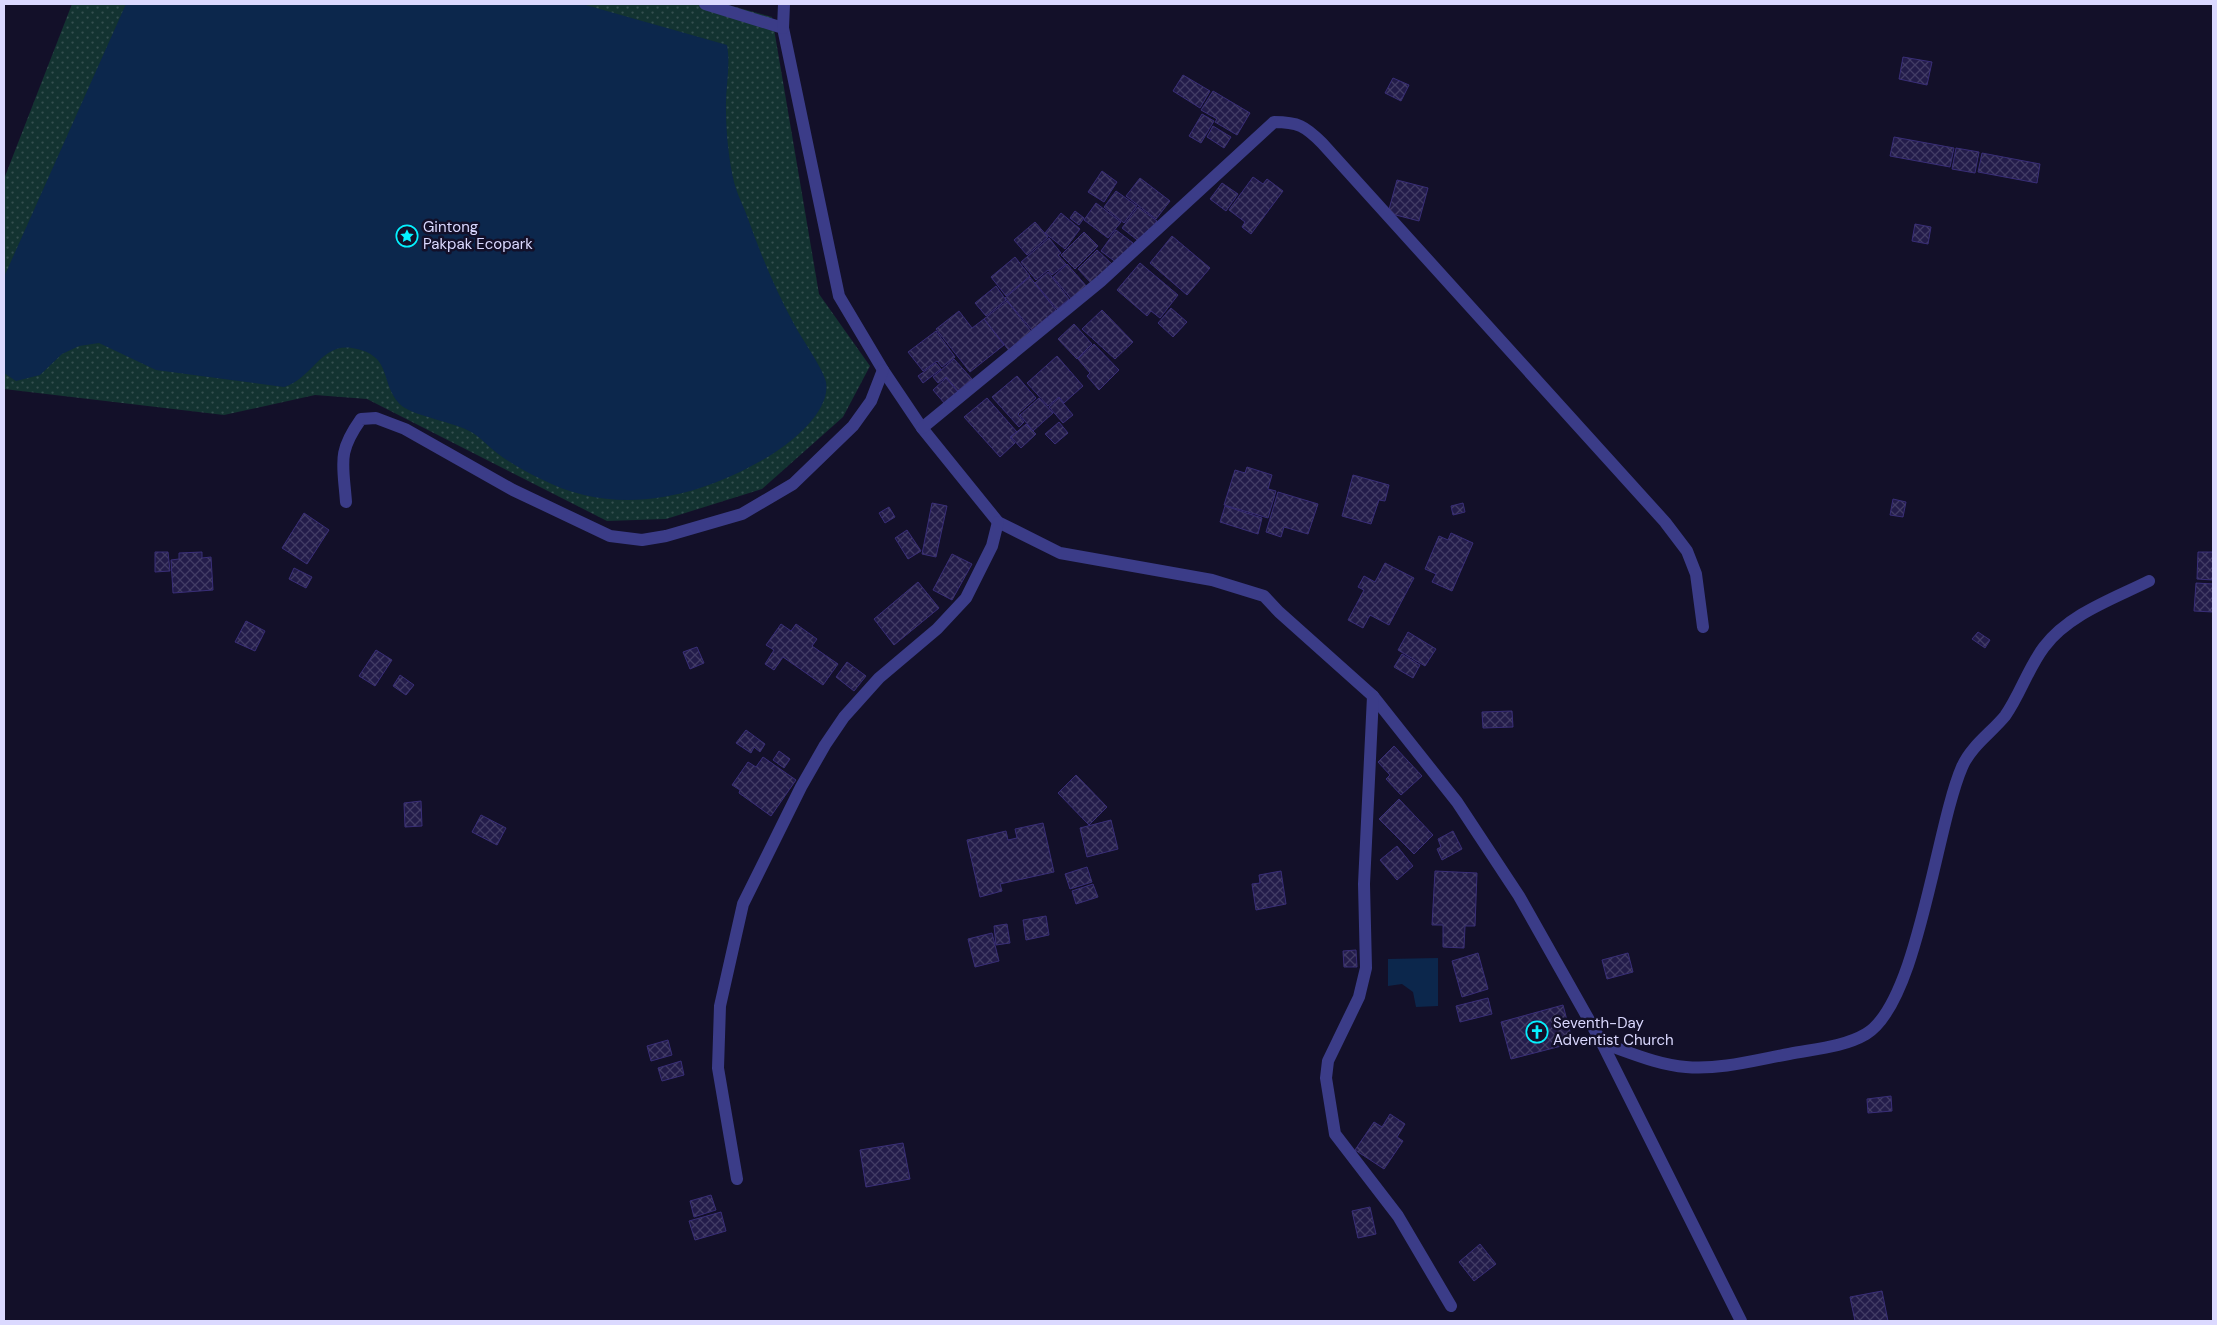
<svg xmlns="http://www.w3.org/2000/svg" width="2217" height="1325" viewBox="0 0 2217 1325" font-family="'DM Sans',sans-serif">
<style>
.park{fill:url(#park-dots)}
.water{fill:#0c274c}
.building{fill:url(#building-cross-hatch);stroke:#392e77}
.lines{fill:none;stroke-linecap:round;stroke-linejoin:round}
.minor{stroke:#3b3c88;stroke-width:12}
.labels{text-anchor:middle;stroke-width:5;stroke-linejoin:round;paint-order:stroke}
.poi-label{font-size:15px;fill:#dbd9ff;stroke:#131029;text-anchor:start}
</style>
<defs>
<pattern id="park-dots" width="8" height="8" patternUnits="userSpaceOnUse" patternTransform="scale(1.25)"><rect width="8" height="8" fill="#133331"/><path d="M2 2h.1M6 6h.1" fill="none" stroke="#355050" stroke-width="1.8" stroke-linecap="round"/></pattern>
<pattern id="building-cross-hatch" width="8" height="8" patternUnits="userSpaceOnUse" patternTransform="scale(1.25)"><rect width="8" height="8" fill="#231c4a"/><path d="M0 0l8 8M0 8l8-8" fill="none" stroke="#423c65"/></pattern>
</defs>
<rect width="100%" height="100%" fill="#131029"/>
<path class="park" d="M 72,4 L 725,4 L 772,17 L 819,294 L 870,366 L 843,417 L 762,489 L 666,519 L 607,521 L 367,399 L 315,395 L 224,415 L 4,389 L 4,179 Z"/>
<g class="water">
<path d="M 126,4 L 582,4 L 727,45 C 731,67 725,89 726,111 C 726,132 729,162 734,182 C 737,194 743,205 747,216 C 760,253 775,289 794,324 C 801,338 823,368 826,382 C 831,410 794,440 774,453 C 704,497 618,519 541,479 C 526,472 510,463 497,453 C 489,447 482,439 473,433 C 455,422 414,416 402,406 C 378,384 395,355 352,348 C 321,343 313,378 284,387 L 156,370 L 99,343 L 79,346 L 62,354 L 40,375 L 16,381 L 4,373 L 4,277 Z"/>
<path d="M 1438,958 L 1438,1006 L 1416,1007 L 1413,992 L 1402,984 L 1388,986 L 1388,959 Z"/>
</g>
<g class="building">
<path d="M 1903,57 L 1932,62 L 1927,85 L 1899,79 Z"/>
<path d="M 1183,75 L 1210,91 L 1200,108 L 1173,91 Z"/>
<path d="M 1393,78 L 1409,85 L 1401,101 L 1385,93 Z"/>
<path d="M 1213,91 L 1250,113 L 1237,135 L 1215,122 L 1217,119 L 1201,110 Z"/>
<path d="M 1202,114 L 1214,121 L 1201,143 L 1189,136 Z"/>
<path d="M 1213,126 L 1231,137 L 1224,148 L 1207,137 Z"/>
<path d="M 1894,137 L 1954,148 L 1950,167 L 1890,156 Z"/>
<path d="M 1956,148 L 1979,152 L 1975,173 L 1952,169 Z"/>
<path d="M 1982,153 L 2040,164 L 2037,183 L 1978,172 Z"/>
<path d="M 1102,171 L 1117,182 L 1104,202 L 1088,192 Z"/>
<path d="M 1253,177 L 1263,184 L 1267,179 L 1283,191 L 1251,234 L 1242,227 L 1245,222 L 1229,210 Z"/>
<path d="M 1140,178 L 1170,201 L 1156,219 L 1126,196 Z"/>
<path d="M 1397,180 L 1428,188 L 1419,221 L 1388,213 Z"/>
<path d="M 1222,183 L 1238,194 L 1226,211 L 1210,199 Z"/>
<path d="M 1116,191 L 1137,206 L 1124,223 L 1104,207 Z"/>
<path d="M 1096,203 L 1121,222 L 1108,238 L 1084,220 Z"/>
<path d="M 1138,207 L 1157,221 L 1141,243 L 1122,228 Z"/>
<path d="M 1075,211 L 1084,218 L 1079,225 L 1070,218 Z"/>
<path d="M 1061,213 L 1080,229 L 1065,249 L 1045,233 Z"/>
<path d="M 1035,222 L 1048,237 L 1027,255 L 1014,240 Z"/>
<path d="M 1915,224 L 1931,227 L 1928,244 L 1912,241 Z"/>
<path d="M 1116,230 L 1133,243 L 1117,263 L 1101,251 Z"/>
<path d="M 1084,232 L 1098,246 L 1075,269 L 1061,255 Z"/>
<path d="M 1172,236 L 1210,268 L 1187,295 L 1150,263 Z"/>
<path d="M 1049,238 L 1061,253 L 1058,255 L 1066,264 L 1052,275 L 1048,270 L 1036,280 L 1021,262 Z"/>
<path d="M 1097,250 L 1113,265 L 1093,285 L 1078,269 Z"/>
<path d="M 1015,257 L 1030,276 L 1006,296 L 991,277 Z"/>
<path d="M 1140,263 L 1178,295 L 1160,318 L 1151,311 L 1147,316 L 1117,290 Z"/>
<path d="M 1067,264 L 1088,288 L 1073,301 L 1053,277 Z"/>
<path d="M 1048,272 L 1069,299 L 1057,309 L 1035,283 Z"/>
<path d="M 1030,277 L 1056,310 L 1032,330 L 1005,298 Z"/>
<path d="M 996,286 L 1006,300 L 986,316 L 975,303 Z"/>
<path d="M 1007,301 L 1034,335 L 1011,353 L 984,319 Z"/>
<path d="M 1171,308 L 1187,322 L 1173,337 L 1158,323 Z"/>
<path d="M 1102,310 L 1133,342 L 1115,359 L 1082,329 Z"/>
<path d="M 959,311 L 972,328 L 984,319 L 1004,345 L 970,372 L 936,329 Z"/>
<path d="M 1074,324 L 1092,344 L 1077,359 L 1058,339 Z"/>
<path d="M 936,331 L 955,357 L 942,367 L 937,361 L 923,371 L 908,352 Z"/>
<path d="M 1094,344 L 1119,370 L 1099,390 L 1087,376 L 1090,373 L 1078,359 Z"/>
<path d="M 1057,356 L 1083,386 L 1064,403 L 1059,397 L 1048,406 L 1027,383 Z"/>
<path d="M 954,359 L 972,379 L 958,391 L 946,377 L 938,383 L 933,377 Z"/>
<path d="M 936,363 L 941,369 L 923,383 L 918,376 Z"/>
<path d="M 1017,376 L 1036,398 L 1018,414 L 1024,422 L 1019,427 L 992,397 Z"/>
<path d="M 946,378 L 958,392 L 945,404 L 933,390 Z"/>
<path d="M 987,398 L 1017,432 L 1010,437 L 1015,443 L 1000,457 L 964,417 Z"/>
<path d="M 1039,398 L 1053,413 L 1033,431 L 1020,415 Z"/>
<path d="M 1059,398 L 1073,415 L 1063,423 L 1049,407 Z"/>
<path d="M 1059,422 L 1068,433 L 1055,444 L 1045,434 Z"/>
<path d="M 1026,424 L 1036,434 L 1021,448 L 1011,437 Z"/>
<path d="M 1247,467 L 1272,475 L 1268,489 L 1276,491 L 1268,518 L 1224,505 L 1235,470 L 1245,473 Z"/>
<path d="M 1353,475 L 1389,485 L 1385,501 L 1379,500 L 1371,524 L 1342,516 Z"/>
<path d="M 1278,492 L 1318,504 L 1308,534 L 1284,527 L 1281,537 L 1266,532 Z"/>
<path d="M 1893,499 L 1906,502 L 1903,517 L 1890,515 Z"/>
<path d="M 932,503 L 947,506 L 936,557 L 922,554 Z"/>
<path d="M 1463,503 L 1465,512 L 1453,515 L 1451,506 Z"/>
<path d="M 1225,506 L 1262,518 L 1258,534 L 1220,522 Z"/>
<path d="M 889,507 L 895,517 L 885,523 L 879,513 Z"/>
<path d="M 304,513 L 329,530 L 307,564 L 282,548 Z"/>
<path d="M 907,530 L 921,551 L 908,559 L 895,538 Z"/>
<path d="M 1451,533 L 1473,543 L 1452,591 L 1432,582 L 1436,574 L 1425,569 L 1439,536 L 1448,540 Z"/>
<path d="M 155,552 L 168,552 L 170,571 L 155,572 Z"/>
<path d="M 202,552 L 202,558 L 211,557 L 213,590 L 173,593 L 171,560 L 179,559 L 179,553 Z"/>
<path d="M 2198,552 L 2213,552 L 2213,580 L 2197,579 Z"/>
<path d="M 952,554 L 972,564 L 952,600 L 933,590 Z"/>
<path d="M 1385,563 L 1414,578 L 1389,625 L 1370,615 L 1363,628 L 1348,620 L 1364,590 L 1358,587 L 1364,576 L 1375,582 Z"/>
<path d="M 294,568 L 312,577 L 306,588 L 289,579 Z"/>
<path d="M 918,582 L 939,608 L 894,645 L 874,619 Z"/>
<path d="M 2196,583 L 2213,584 L 2213,612 L 2194,611 Z"/>
<path d="M 246,621 L 265,631 L 255,651 L 235,642 Z"/>
<path d="M 781,624 L 791,631 L 796,624 L 817,639 L 812,646 L 838,664 L 823,685 L 783,657 L 774,670 L 765,664 L 774,650 L 766,645 Z"/>
<path d="M 1408,632 L 1436,649 L 1425,666 L 1398,650 Z"/>
<path d="M 1978,632 L 1990,640 L 1985,648 L 1972,639 Z"/>
<path d="M 697,647 L 704,663 L 690,669 L 683,652 Z"/>
<path d="M 376,650 L 392,660 L 375,686 L 359,676 Z"/>
<path d="M 1402,654 L 1420,665 L 1413,678 L 1394,667 Z"/>
<path d="M 847,662 L 866,676 L 854,691 L 836,677 Z"/>
<path d="M 400,675 L 414,685 L 406,695 L 393,686 Z"/>
<path d="M 1512,711 L 1513,727 L 1483,728 L 1482,712 Z"/>
<path d="M 746,730 L 765,744 L 760,752 L 754,747 L 751,753 L 736,743 Z"/>
<path d="M 1394,746 L 1422,776 L 1401,795 L 1386,779 L 1390,775 L 1378,762 Z"/>
<path d="M 779,751 L 790,759 L 784,768 L 773,760 Z"/>
<path d="M 763,757 L 796,780 L 771,816 L 739,793 L 740,790 L 732,785 L 748,762 L 756,767 Z"/>
<path d="M 1076,775 L 1107,807 L 1089,825 L 1058,793 Z"/>
<path d="M 1399,799 L 1433,835 L 1414,854 L 1379,819 Z"/>
<path d="M 421,801 L 422,826 L 405,827 L 404,803 Z"/>
<path d="M 481,815 L 506,828 L 497,845 L 472,832 Z"/>
<path d="M 1111,820 L 1118,849 L 1087,857 L 1080,828 Z"/>
<path d="M 1043,823 L 1054,872 L 1000,884 L 1002,891 L 980,897 L 967,840 L 1006,831 L 1008,840 L 1017,838 L 1015,829 Z"/>
<path d="M 1453,831 L 1462,849 L 1442,860 L 1437,849 L 1441,847 L 1438,839 Z"/>
<path d="M 1397,846 L 1413,866 L 1397,880 L 1380,860 Z"/>
<path d="M 1087,867 L 1092,882 L 1070,889 L 1065,874 Z"/>
<path d="M 1281,871 L 1286,904 L 1256,910 L 1252,884 L 1260,883 L 1259,875 Z"/>
<path d="M 1435,871 L 1477,873 L 1475,926 L 1465,926 L 1464,948 L 1443,947 L 1443,925 L 1432,925 Z"/>
<path d="M 1093,884 L 1098,897 L 1076,904 L 1072,891 Z"/>
<path d="M 1046,916 L 1049,935 L 1026,940 L 1023,920 Z"/>
<path d="M 1007,924 L 1010,943 L 996,945 L 994,926 Z"/>
<path d="M 992,933 L 999,961 L 975,967 L 968,939 Z"/>
<path d="M 1356,950 L 1357,967 L 1344,967 L 1343,951 Z"/>
<path d="M 1478,953 L 1488,989 L 1462,997 L 1452,961 Z"/>
<path d="M 1628,953 L 1633,972 L 1607,979 L 1602,960 Z"/>
<path d="M 1488,998 L 1492,1014 L 1460,1022 L 1456,1006 Z"/>
<path d="M 1563,1005 L 1573,1043 L 1511,1059 L 1501,1022 Z"/>
<path d="M 668,1040 L 672,1055 L 651,1061 L 647,1046 Z"/>
<path d="M 681,1061 L 684,1075 L 662,1081 L 658,1068 Z"/>
<path d="M 1891,1096 L 1892,1111 L 1868,1113 L 1867,1099 Z"/>
<path d="M 1390,1114 L 1405,1124 L 1397,1137 L 1403,1141 L 1384,1169 L 1355,1150 L 1374,1122 L 1382,1127 Z"/>
<path d="M 903,1143 L 910,1179 L 866,1187 L 860,1150 Z"/>
<path d="M 711,1195 L 716,1210 L 694,1217 L 690,1201 Z"/>
<path d="M 1370,1207 L 1376,1234 L 1358,1238 L 1352,1211 Z"/>
<path d="M 721,1212 L 726,1231 L 695,1240 L 689,1221 Z"/>
<path d="M 1480,1244 L 1496,1264 L 1474,1281 L 1459,1262 Z"/>
<path d="M 1882,1291 L 1888,1321 L 1855,1321 L 1850,1297 Z"/>
</g>
<g class="lines">
<g class="minor">
<path d="M 705,4 L 783,28 L 839,296 L 883,370 L 922,428 L 998,522 L 1060,553 L 1212,580 L 1264,596 L 1279,612 L 1373,696 L 1457,802 L 1519,896 L 1602,1043 L 1741,1321"/>
<path d="M 783,28 L 784,4"/>
<path d="M 922,428 L 1101,281 L 1274,122 C 1298,122 1305,126 1322,143 L 1665,522 L 1687,551 L 1696,574 L 1703,627"/>
<path d="M 346,502 C 343,462 337,453 361,419 L 376,418 L 405,429 L 513,490 L 610,536 L 642,540 L 666,536 L 742,514 L 793,484 L 853,426 L 871,401 L 883,370"/>
<path d="M 1373,696 L 1364,884 L 1366,968 L 1359,997 L 1328,1061 L 1326,1078 L 1335,1134 L 1398,1216 L 1451,1306"/>
<path d="M 1602,1043 C 1629,1052 1658,1065 1686,1067 C 1720,1070 1756,1060 1789,1054 C 1814,1049 1844,1047 1866,1034 C 1918,1003 1936,827 1962,767 C 1971,746 1991,733 2005,716 C 2020,695 2028,668 2044,647 C 2069,614 2113,599 2149,581"/>
<path d="M 737,1179 L 718,1068 L 720,1006 L 743,904 L 801,787 L 825,745 L 844,717 L 879,678 L 937,629 L 966,598 L 992,546 L 998,522"/>
</g>
</g>
<defs>
<g id="sight-ring" transform="scale(1.125)"><circle r="9.5" fill="#131029" stroke="#05f1ff" stroke-width="1.5"/><path d="M0-6L1.8-2.2L6-1.7L2.9 1.2L3.7 5.4L0 3.3L-3.7 5.4L-2.9 1.2L-6-1.7L-1.8-2.2Z" fill="#05f1ff"/></g>
<g id="church-ring" transform="scale(1.125)"><circle r="9.5" fill="#131029" stroke="#05f1ff" stroke-width="1.5"/><path d="M-1.2-6h2.4v3.5h3.3v2.4h-3.3V6h-2.4V-.1h-3.3v-2.4h3.3Z" fill="#05f1ff"/></g>
</defs>
<g fill-rule="evenodd">
<use href="#sight-ring" x="407" y="236"/>
<use href="#church-ring" x="1537" y="1032"/>
</g>
<g class="labels">
<g class="poi-label">
<text x="423" y="232">Gintong<tspan x="423" dy="17">Pakpak Ecopark</tspan></text>
<text x="1553" y="1028">Seventh-Day<tspan x="1553" dy="17">Adventist Church</tspan></text>
</g>
</g>
<rect width="2217" height="1325" fill="none" stroke="#dbd9ff" stroke-width="10"/>
</svg>
